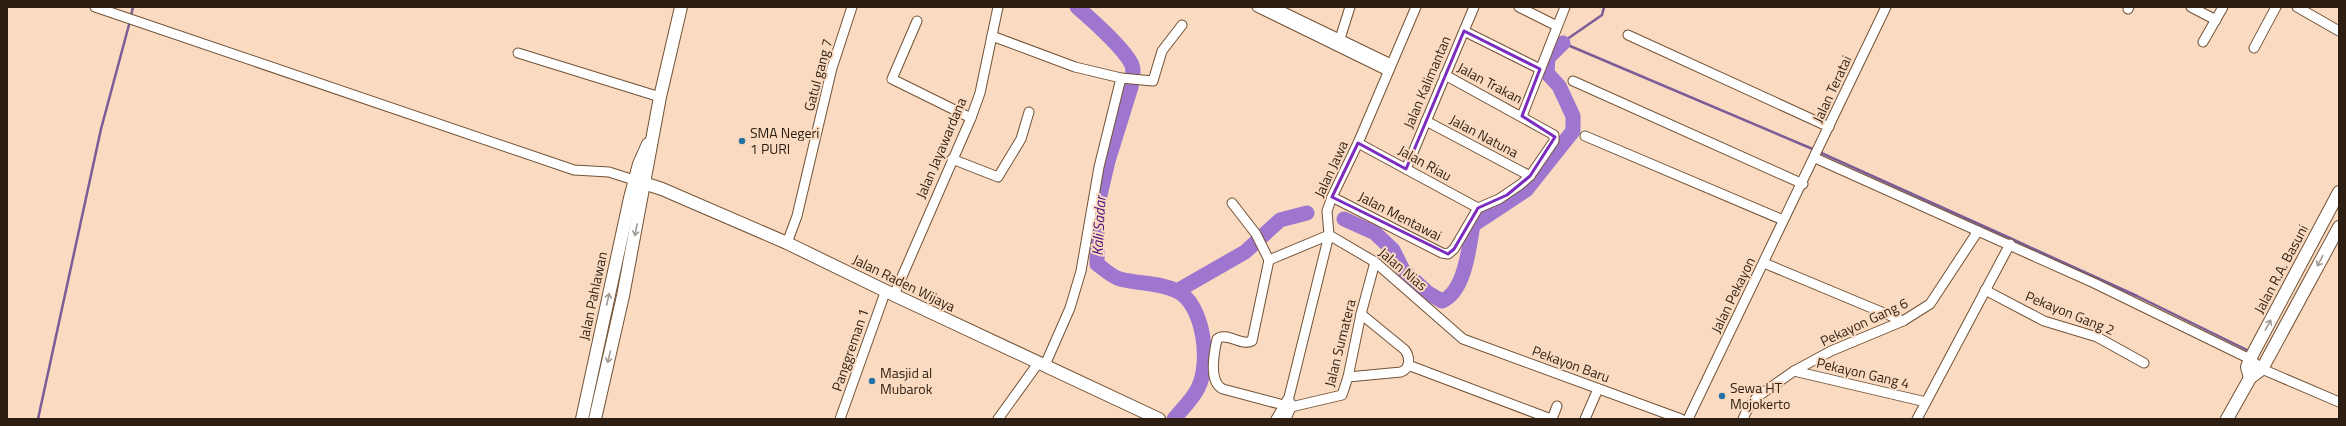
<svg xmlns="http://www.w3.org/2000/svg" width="2346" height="426" viewBox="0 0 2346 426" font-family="'Titillium Web',sans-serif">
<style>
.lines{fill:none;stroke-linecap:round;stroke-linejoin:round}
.stream{stroke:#7c5c97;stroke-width:2.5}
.river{stroke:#9e76d0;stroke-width:15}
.street-casing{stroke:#725235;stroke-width:11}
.secondary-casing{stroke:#725235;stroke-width:14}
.street{stroke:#fff;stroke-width:9}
.secondary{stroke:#fff;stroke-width:12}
.oneway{stroke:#a09a94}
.marked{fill:none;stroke:#7b2cbf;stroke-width:3;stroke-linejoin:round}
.poi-dot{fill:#2873a6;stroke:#fadbc1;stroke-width:1.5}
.labels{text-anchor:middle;stroke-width:4;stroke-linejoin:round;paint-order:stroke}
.street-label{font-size:14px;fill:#2c1e12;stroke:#fadbc1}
.poi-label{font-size:14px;fill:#2c1e12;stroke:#fadbc1;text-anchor:start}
.water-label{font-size:15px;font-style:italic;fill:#4a087b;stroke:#fadbc1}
</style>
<rect width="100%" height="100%" fill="#fadbc1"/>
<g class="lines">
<g class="stream">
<path d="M 131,16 L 133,7"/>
<path d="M 1563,42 L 1602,15 L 1604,7"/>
<path d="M 1563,43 L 1815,150"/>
<path d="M 1819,152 L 2012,239 L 2011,242"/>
<path d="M 2012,239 L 2137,296 L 2247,350"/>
<path d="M 38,419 L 101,129 L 130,21"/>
</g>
<g class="river">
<path d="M 1077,7 C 1092,20 1121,45 1131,63 C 1135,70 1132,79 1131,87 L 1108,161 L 1097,208 L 1097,264 C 1104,269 1112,277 1120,279 C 1139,284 1159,282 1177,291 C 1204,304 1211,363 1198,388 C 1193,399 1182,409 1174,419"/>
<path d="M 1344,219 L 1375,233 L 1393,250 L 1403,270 L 1428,293 L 1442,301 C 1465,292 1469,247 1473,225 L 1526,190 L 1573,131 L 1573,116 L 1559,86 L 1547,73 L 1548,58 L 1563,43"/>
<path d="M 1177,291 L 1245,252 L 1280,220 L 1307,213"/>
</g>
<g class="street-casing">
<g id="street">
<path d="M 95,7 L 574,170 L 609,172 L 634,180"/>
<path d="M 1257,7 L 1388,71"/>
<path d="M 1273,7 L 1391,64"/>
<path d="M 1519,7 L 1557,26"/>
<path d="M 2191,7 L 2216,20"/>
<path d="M 2297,7 L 2339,31"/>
<path d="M 2128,9 L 2129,7"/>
<path d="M 917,21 L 892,79 L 971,118"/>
<path d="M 1464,31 L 1540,69"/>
<path d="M 1628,35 L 1829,127"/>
<path d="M 992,36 L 1075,67 L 1121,78"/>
<path d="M 2203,42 L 2223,7"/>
<path d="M 1338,45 L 1350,7"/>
<path d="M 2254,48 L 2276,7"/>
<path d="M 518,53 L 660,97"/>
<path d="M 1573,81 L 1803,184"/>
<path d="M 1522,116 L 1565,7"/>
<path d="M 1426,121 L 1530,176"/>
<path d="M 1585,136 L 1783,220"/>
<path d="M 1358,143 L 1478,208"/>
<path d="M 1815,158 L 2094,283 L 2250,359 L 2262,369 L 2339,402"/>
<path d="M 952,159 L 998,177 L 1021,139 L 1029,112"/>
<path d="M 1406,169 L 1474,7"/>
<path d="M 1332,197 L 1442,253 L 1448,254 L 1454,249 L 1478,208 L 1499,199 L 1521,184 L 1530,176 L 1554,141 L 1554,135 L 1445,75"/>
<path d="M 1232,203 L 1256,234 L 1269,260"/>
<path d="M 787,243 L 797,216 L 832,68 L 852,7"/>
<path d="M 1375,262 L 1361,314 L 1348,377 L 1342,395 L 1291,407 L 1223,389 C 1208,382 1214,353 1217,339 C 1226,331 1242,347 1252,341 L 1269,260 L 1329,235 L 1375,262 L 1463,339 L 1681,419"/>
<path d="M 1764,263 L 1903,321"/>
<path d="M 1985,290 L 2044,321 L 2097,337 L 2144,363"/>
<path d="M 894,295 L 971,118 L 980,93 L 998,7"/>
<path d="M 1045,365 L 1070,308 L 1081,271 L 1099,167 L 1121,78 L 1153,81 L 1162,51 L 1182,25"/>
<path d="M 1408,365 L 1551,419"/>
<path d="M 1794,371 L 1926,402"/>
<path d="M 1348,377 L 1401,372 C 1411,368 1410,357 1405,350 L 1361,314"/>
<path d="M 840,419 L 886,290"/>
<path d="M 998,419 L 1039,362"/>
<path d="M 1276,419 L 1289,397 L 1329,235 L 1327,211 L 1332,197 L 1358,143 L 1416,7"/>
<path d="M 1286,419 L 1291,407 L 1290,402"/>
<path d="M 1552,419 L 1557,406"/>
<path d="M 1585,419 L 1598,389"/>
<path d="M 1688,419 L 1886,7"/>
<path d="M 1743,419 L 1748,408 L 1757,397 L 1794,371 L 1831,351 L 1903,321 L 1930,304 L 1978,231"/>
<path d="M 1917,419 L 2010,244"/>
</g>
</g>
<g class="secondary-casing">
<g id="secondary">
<path d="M 634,180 L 662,189 L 787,243 L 894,295 L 1159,419"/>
<path d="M 2250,378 L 2247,367 L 2250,359 L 2339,192"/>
<path d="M 582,419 L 630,198 L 639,164 L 648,144"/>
<path d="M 595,419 L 623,296 L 660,97 L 681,7"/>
<path d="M 2227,419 L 2250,378 L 2262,369 L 2339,227"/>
</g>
</g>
<use href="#street" class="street"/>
<use href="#secondary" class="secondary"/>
</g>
<defs><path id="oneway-shaft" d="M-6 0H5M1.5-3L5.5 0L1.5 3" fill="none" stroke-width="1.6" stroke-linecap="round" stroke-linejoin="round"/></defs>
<g class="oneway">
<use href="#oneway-shaft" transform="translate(636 230) rotate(101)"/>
<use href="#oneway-shaft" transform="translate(2320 261) rotate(118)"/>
<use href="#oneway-shaft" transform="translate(608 299) rotate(-78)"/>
<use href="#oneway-shaft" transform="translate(2268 325) rotate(-62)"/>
<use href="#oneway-shaft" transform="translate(609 357) rotate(103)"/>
</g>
<path class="marked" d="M 1464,31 L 1540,69 L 1522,116 L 1555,137 L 1530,176 L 1507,195 L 1478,208 L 1454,249 L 1448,254 L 1332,197 L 1358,143 L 1406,169 Z"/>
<g class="poi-dot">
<circle cx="742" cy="141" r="4"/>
<circle cx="872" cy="381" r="4"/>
<circle cx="1722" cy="396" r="4"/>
</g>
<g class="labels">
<g class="street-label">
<text transform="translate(818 75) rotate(-75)" y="5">Gatul gang 7</text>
<text transform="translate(1427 82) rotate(-67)" y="5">Jalan Kalimantan</text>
<text transform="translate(1490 83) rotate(28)" y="5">Jalan Trakan</text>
<text transform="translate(1832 89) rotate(-65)" y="5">Jalan Teratai</text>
<text transform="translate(1484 136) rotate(28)" y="5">Jalan Natuna</text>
<text transform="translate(941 148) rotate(-67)" y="5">Jalan Jayawardana</text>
<text transform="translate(1425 163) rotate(29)" y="5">Jalan Riau</text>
<text transform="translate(1331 169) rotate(-65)" y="5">Jalan Jawa</text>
<text transform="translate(1400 216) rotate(27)" y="5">Jalan Mentawai</text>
<text transform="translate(1403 269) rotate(40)" y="5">Jalan Nias</text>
<text transform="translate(2281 269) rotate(-62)" y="5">Jalan R.A. Basuni</text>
<text transform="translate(904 283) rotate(26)" y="5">Jalan Raden Wijaya</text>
<text transform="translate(1733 295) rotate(-64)" y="5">Jalan Pekayon</text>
<text transform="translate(593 296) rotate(-78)" y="5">Jalan Pahlawan</text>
<text transform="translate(2070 313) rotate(22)" y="5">Pekayon Gang 2</text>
<text transform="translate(1864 322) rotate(-25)" y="5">Pekayon Gang 6</text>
<text transform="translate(1340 343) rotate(-76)" y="5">Jalan Sumatera</text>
<text transform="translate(850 350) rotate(-71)" y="5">Panggreman 1</text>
<text transform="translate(1571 364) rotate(20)" y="5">Pekayon Baru</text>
<text transform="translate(1863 373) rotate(13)" y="5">Pekayon Gang 4</text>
</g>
<g class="poi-label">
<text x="750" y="138">SMA Negeri<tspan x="750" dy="16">1 PURI</tspan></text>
<text x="880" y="378">Masjid al<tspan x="880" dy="16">Mubarok</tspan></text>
<text x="1730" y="393">Sewa HT<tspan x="1730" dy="16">Mojokerto</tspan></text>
</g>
<g class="water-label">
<text transform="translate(1099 226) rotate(-87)" y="5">Kali Sadar</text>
</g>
</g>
<rect width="2346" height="426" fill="none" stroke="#2c1e12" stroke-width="16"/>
</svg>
